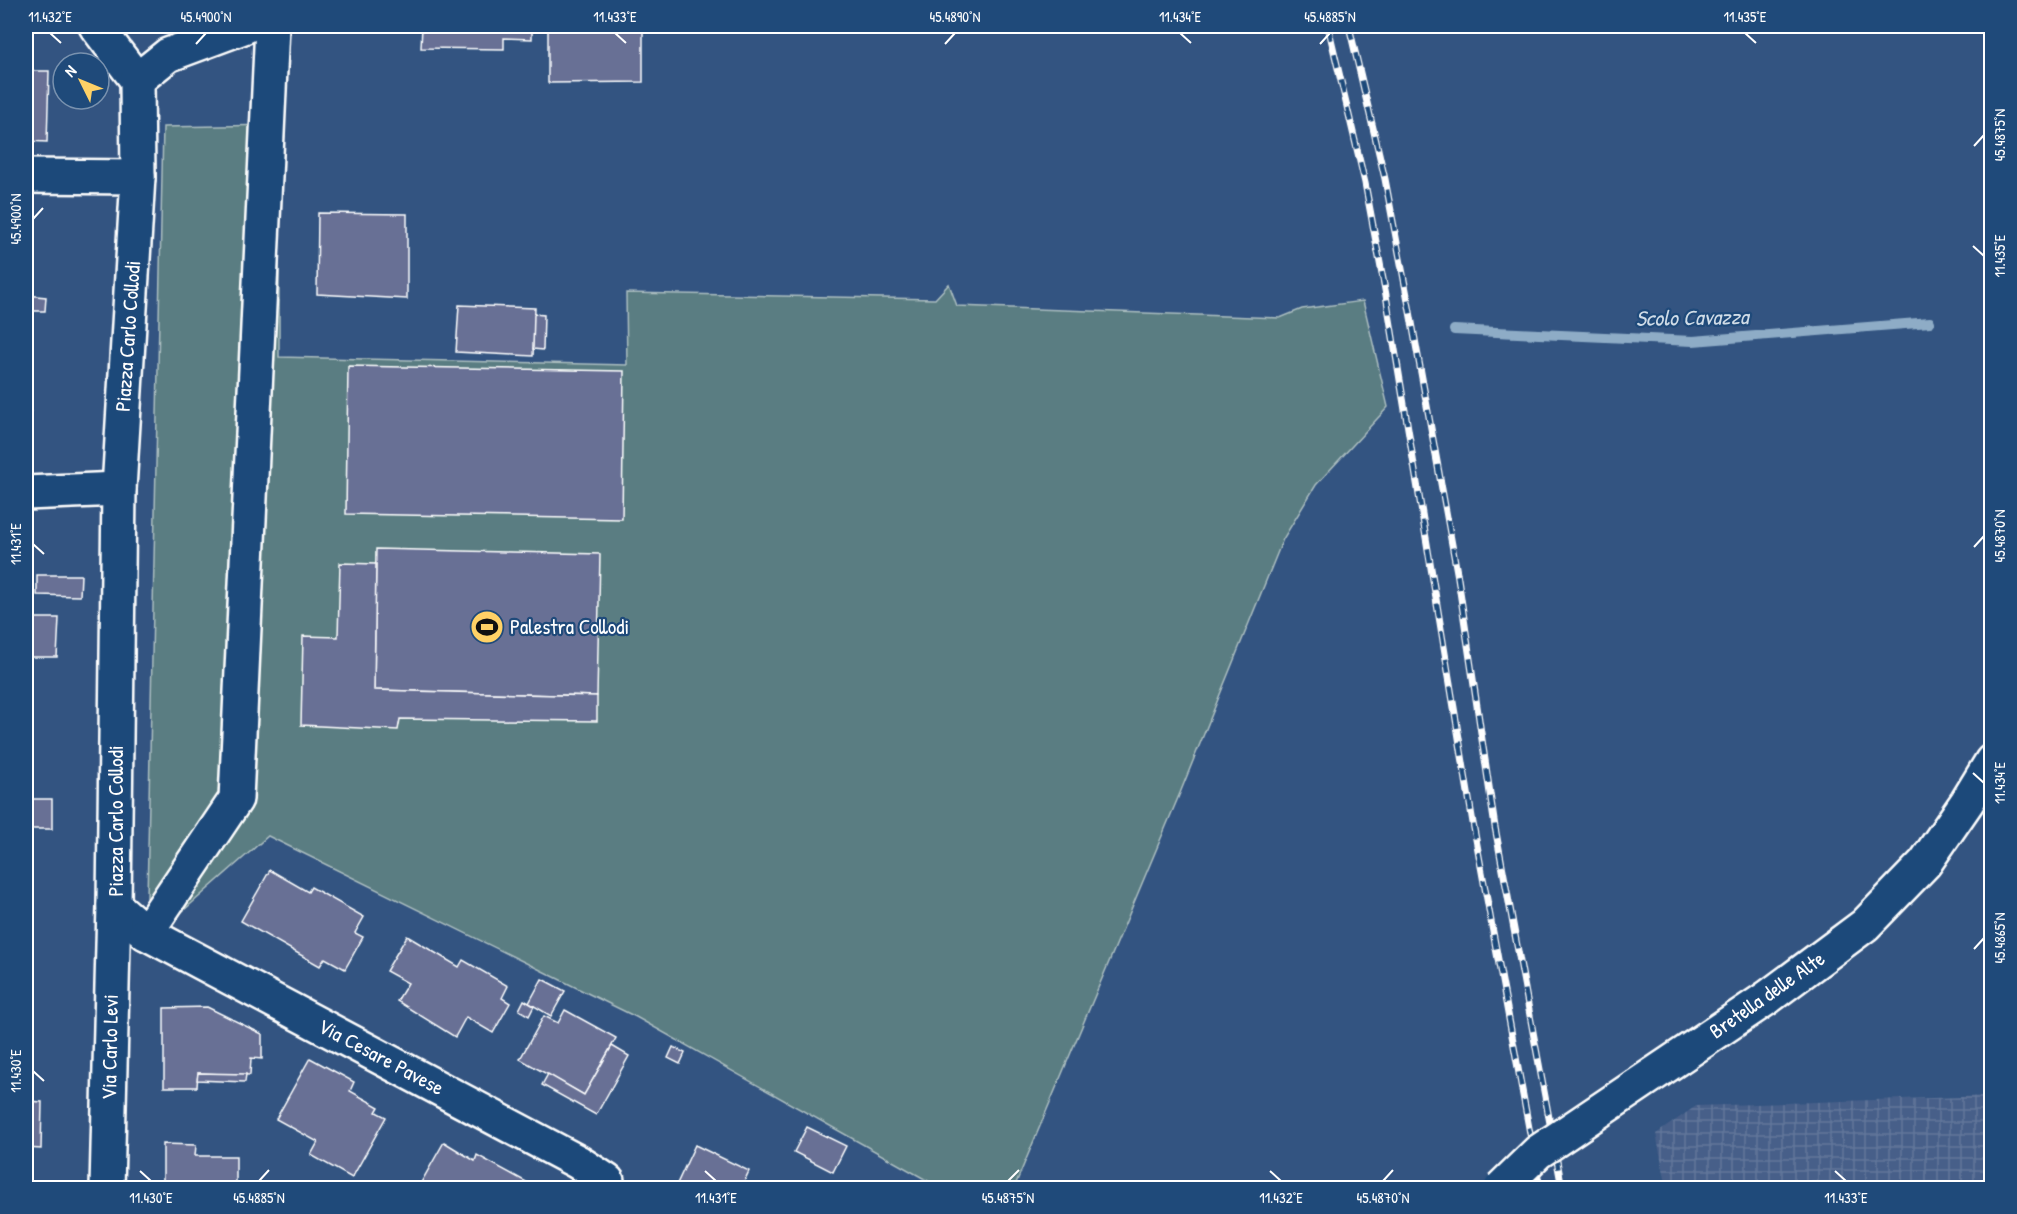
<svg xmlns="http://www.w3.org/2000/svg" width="2017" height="1214" viewBox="0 0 2017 1214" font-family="'Patrick Hand',sans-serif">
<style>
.industrial{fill:url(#industrial-grid)}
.park{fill:#5a7d82;stroke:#acbec0;stroke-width:1.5}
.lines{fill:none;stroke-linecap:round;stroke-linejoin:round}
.stream{stroke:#8eacc6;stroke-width:10}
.building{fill:#677095;stroke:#fff;stroke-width:1.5}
.minor-casing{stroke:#fff;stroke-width:38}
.major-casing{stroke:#fff;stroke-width:38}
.minor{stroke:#1f4a7a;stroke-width:33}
.major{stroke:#1f4a7a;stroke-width:33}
.rail-casing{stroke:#fff;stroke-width:7}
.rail{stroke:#1f4a7a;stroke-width:4.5;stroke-dasharray:14;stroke-linecap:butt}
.major-bridge-casing{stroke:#fff;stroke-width:38;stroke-linecap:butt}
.major-bridge{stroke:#1f4a7a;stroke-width:33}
.ticks{fill:none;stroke:#fff;stroke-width:2}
.labels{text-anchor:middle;stroke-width:4.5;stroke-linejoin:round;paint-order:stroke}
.street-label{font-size:21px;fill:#fff;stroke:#1f4a7a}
.poi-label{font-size:21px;fill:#fff;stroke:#1f4a7a;text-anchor:start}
.water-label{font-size:22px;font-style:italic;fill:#d0dce7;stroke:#1f4a7a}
.neatline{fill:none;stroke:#fff;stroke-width:2}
.ticks-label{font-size:15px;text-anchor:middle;fill:#fff}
</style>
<defs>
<pattern id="industrial-grid" width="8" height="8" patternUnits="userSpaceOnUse" patternTransform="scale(1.5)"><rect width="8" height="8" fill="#475f89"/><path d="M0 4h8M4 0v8" fill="none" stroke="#63779b"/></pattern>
</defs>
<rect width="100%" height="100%" fill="#335481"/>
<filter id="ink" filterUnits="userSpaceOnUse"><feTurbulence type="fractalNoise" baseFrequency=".0167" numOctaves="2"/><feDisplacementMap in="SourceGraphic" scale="12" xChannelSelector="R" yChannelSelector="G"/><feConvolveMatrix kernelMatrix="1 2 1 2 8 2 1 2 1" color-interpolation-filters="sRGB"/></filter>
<g filter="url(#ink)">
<path class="industrial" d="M 1991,1096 L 1991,1188 L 1667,1188 L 1656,1134 L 1696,1106 Z"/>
<path class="park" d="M 279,125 L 279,357 L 627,365 L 626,293 L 935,299 L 949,284 L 957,306 L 1280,318 L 1302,309 L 1363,301 L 1388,407 L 1316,485 L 1283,539 L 1180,793 L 1014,1188 L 939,1188 L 939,1187 L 636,1017 L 268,836 L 176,917 L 147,898 L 163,127 Z"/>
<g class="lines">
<path class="stream" d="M 1454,330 L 1693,341 L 1930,322"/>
</g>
<g class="building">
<path d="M 422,26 L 532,26 L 532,39 L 504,38 L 504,49 L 421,48 Z"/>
<path d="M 548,26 L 643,26 L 643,82 L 548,83 Z"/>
<path d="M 26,71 L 49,71 L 47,142 L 26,141 Z"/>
<path d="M 26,210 L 29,210 L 27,231 L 30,231 L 29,244 L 26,244 Z"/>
<path d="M 318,213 L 407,214 L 407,299 L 317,294 Z"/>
<path d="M 26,295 L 46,297 L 45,311 L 28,311 L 28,326 L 26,326 Z"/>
<path d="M 459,305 L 535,308 L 533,356 L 456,352 Z"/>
<path d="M 534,314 L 544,315 L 543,350 L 533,349 Z"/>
<path d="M 26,366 L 30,366 L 31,443 L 26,443 Z"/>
<path d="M 348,366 L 624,371 L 622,519 L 346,514 Z"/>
<path d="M 376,549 L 600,554 L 597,696 L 374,690 Z"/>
<path d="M 340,563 L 376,564 L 374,690 L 597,696 L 597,721 L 400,719 L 398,730 L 301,725 L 303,636 L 338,637 Z"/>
<path d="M 37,575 L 81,575 L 80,596 L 37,595 Z"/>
<path d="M 26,618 L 59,618 L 57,657 L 26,657 Z"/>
<rect x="26" y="799" width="26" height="30"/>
<path d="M 270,870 L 308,892 L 311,887 L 364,917 L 355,933 L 363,937 L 345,969 L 325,958 L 320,966 L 241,921 Z"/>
<path d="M 407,936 L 459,967 L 463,960 L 508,986 L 502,998 L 510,1003 L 493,1033 L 466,1017 L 455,1037 L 397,1001 L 408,983 L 386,971 Z"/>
<path d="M 542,979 L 565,991 L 551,1016 L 529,1003 Z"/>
<path d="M 524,1000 L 534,1006 L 529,1016 L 519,1010 Z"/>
<path d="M 207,1007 L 262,1034 L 262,1059 L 251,1058 L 250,1075 L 198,1073 L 197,1087 L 164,1087 L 164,1008 Z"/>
<path d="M 565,1010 L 616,1038 L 584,1095 L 520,1059 L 544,1016 L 558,1023 Z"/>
<path d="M 612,1046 L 629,1056 L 596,1115 L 542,1085 L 548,1074 L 584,1095 Z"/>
<path d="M 673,1047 L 685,1053 L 680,1064 L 668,1058 Z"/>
<path d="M 310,1058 L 354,1082 L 350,1091 L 379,1107 L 376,1112 L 386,1117 L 352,1178 L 311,1155 L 318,1142 L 276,1119 Z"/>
<path d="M 198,1073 L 246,1074 L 245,1082 L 197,1080 Z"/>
<path d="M 26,1101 L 42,1102 L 41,1149 L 26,1148 Z"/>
<path d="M 807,1127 L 846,1146 L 833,1172 L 794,1152 Z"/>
<path d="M 444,1142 L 475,1161 L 477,1155 L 530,1184 L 527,1188 L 418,1188 Z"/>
<path d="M 163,1144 L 196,1145 L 195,1156 L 236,1156 L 236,1185 L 227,1185 L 227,1188 L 163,1188 Z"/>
<path d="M 695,1145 L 749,1171 L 741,1188 L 663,1188 L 666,1184 L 675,1188 Z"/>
</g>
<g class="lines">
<g class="minor-casing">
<g id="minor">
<path d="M 96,26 L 137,80 L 138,177 L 119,489 L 114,905 L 146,933 L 236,799 L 272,26"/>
<path d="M 137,80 L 168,55 L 246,26"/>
<path d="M 26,176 L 138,177"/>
<path d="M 26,493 L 119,489"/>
<path d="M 146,933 L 578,1162 L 607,1181 L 607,1188"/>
<path d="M 107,1188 L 114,905"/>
</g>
</g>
<g class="major-casing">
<path id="major" d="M 1767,998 L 1865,925 L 1925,863 L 1967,802 L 1992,761"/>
</g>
<use href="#minor" class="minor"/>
<use href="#major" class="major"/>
<g class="rail-casing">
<g id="rail">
<path d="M 1328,26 L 1365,183 L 1386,295 L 1473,823 L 1540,1188"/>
<path d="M 1349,26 L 1385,179 L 1409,306 L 1458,578 L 1495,827 L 1562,1188"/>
</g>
</g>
<use href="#rail" class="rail"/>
<g class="major-bridge-casing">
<path id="major-bridge" d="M 1501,1188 L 1538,1152 L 1767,998"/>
</g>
<use href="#major-bridge" class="major-bridge"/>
</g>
</g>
<path class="ticks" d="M 50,33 L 61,43M 615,33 L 626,43M 1180,33 L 1191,43M 1745,33 L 1756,43M 196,44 L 206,33M 945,44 L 955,33M 1320,44 L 1330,33M 1974,146 L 1984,135M 33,219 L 43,208M 1973,246 L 1984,256M 33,544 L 44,554M 1974,547 L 1984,536M 1973,773 L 1984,783M 1974,949 L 1984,938M 33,1071 L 44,1081M 140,1171 L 151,1181M 705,1171 L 716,1181M 1270,1171 L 1281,1181M 1835,1171 L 1846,1181M 259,1181 L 269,1170M 1008,1181 L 1019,1170M 1383,1181 L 1393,1170"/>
<defs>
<g id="stadium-disc" transform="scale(1.725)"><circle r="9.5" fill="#ffd166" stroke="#1f4a7a"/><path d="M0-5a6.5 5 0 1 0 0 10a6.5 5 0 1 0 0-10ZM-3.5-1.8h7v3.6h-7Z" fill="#111"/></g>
</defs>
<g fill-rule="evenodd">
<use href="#stadium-disc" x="487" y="627"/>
</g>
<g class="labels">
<g class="street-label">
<text transform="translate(128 336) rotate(-86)" y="7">Piazza Carlo Collodi</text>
<text transform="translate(116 821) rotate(-90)" y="7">Piazza Carlo Collodi</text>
<text transform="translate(1767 995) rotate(-35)" y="7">Bretella delle Alte</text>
<text transform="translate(110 1047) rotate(-89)" y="7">Via Carlo Levi</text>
<text transform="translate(381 1057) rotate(28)" y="7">Via Cesare Pavese</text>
</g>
<g class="poi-label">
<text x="510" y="634">Palestra Collodi</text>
</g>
<g class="water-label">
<text transform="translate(1692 317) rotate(-1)" y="8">Scolo Cavazza</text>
</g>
</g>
<rect width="2017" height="1214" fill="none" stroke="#1f4a7a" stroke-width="66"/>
<g transform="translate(81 81) rotate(313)"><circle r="28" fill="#1f4a7a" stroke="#7992af" stroke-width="1.5"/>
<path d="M0-4.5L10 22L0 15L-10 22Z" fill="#ffd166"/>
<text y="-9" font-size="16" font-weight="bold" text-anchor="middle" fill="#ffffff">N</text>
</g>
<rect x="33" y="33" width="1951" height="1148" class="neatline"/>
<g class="ticks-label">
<text x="50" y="22">11.432°E</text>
<text x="206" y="22">45.4900°N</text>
<text x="615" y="22">11.433°E</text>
<text x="955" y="22">45.4890°N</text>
<text x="1180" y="22">11.434°E</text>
<text x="1330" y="22">45.4885°N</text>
<text x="1745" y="22">11.435°E</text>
<text transform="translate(2000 135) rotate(-90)" y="5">45.4875°N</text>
<text transform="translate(16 219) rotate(-90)" y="5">45.4900°N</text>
<text transform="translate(2000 256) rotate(-90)" y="5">11.435°E</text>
<text transform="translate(2000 536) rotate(-90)" y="5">45.4870°N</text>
<text transform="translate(16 544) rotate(-90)" y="5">11.431°E</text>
<text transform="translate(2000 783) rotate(-90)" y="5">11.434°E</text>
<text transform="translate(2000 938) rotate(-90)" y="5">45.4865°N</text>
<text transform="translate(16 1071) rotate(-90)" y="5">11.430°E</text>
<text x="151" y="1203">11.430°E</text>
<text x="259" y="1203">45.4885°N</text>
<text x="716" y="1203">11.431°E</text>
<text x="1008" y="1203">45.4875°N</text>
<text x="1281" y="1203">11.432°E</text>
<text x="1383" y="1203">45.4870°N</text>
<text x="1846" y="1203">11.433°E</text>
</g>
</svg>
